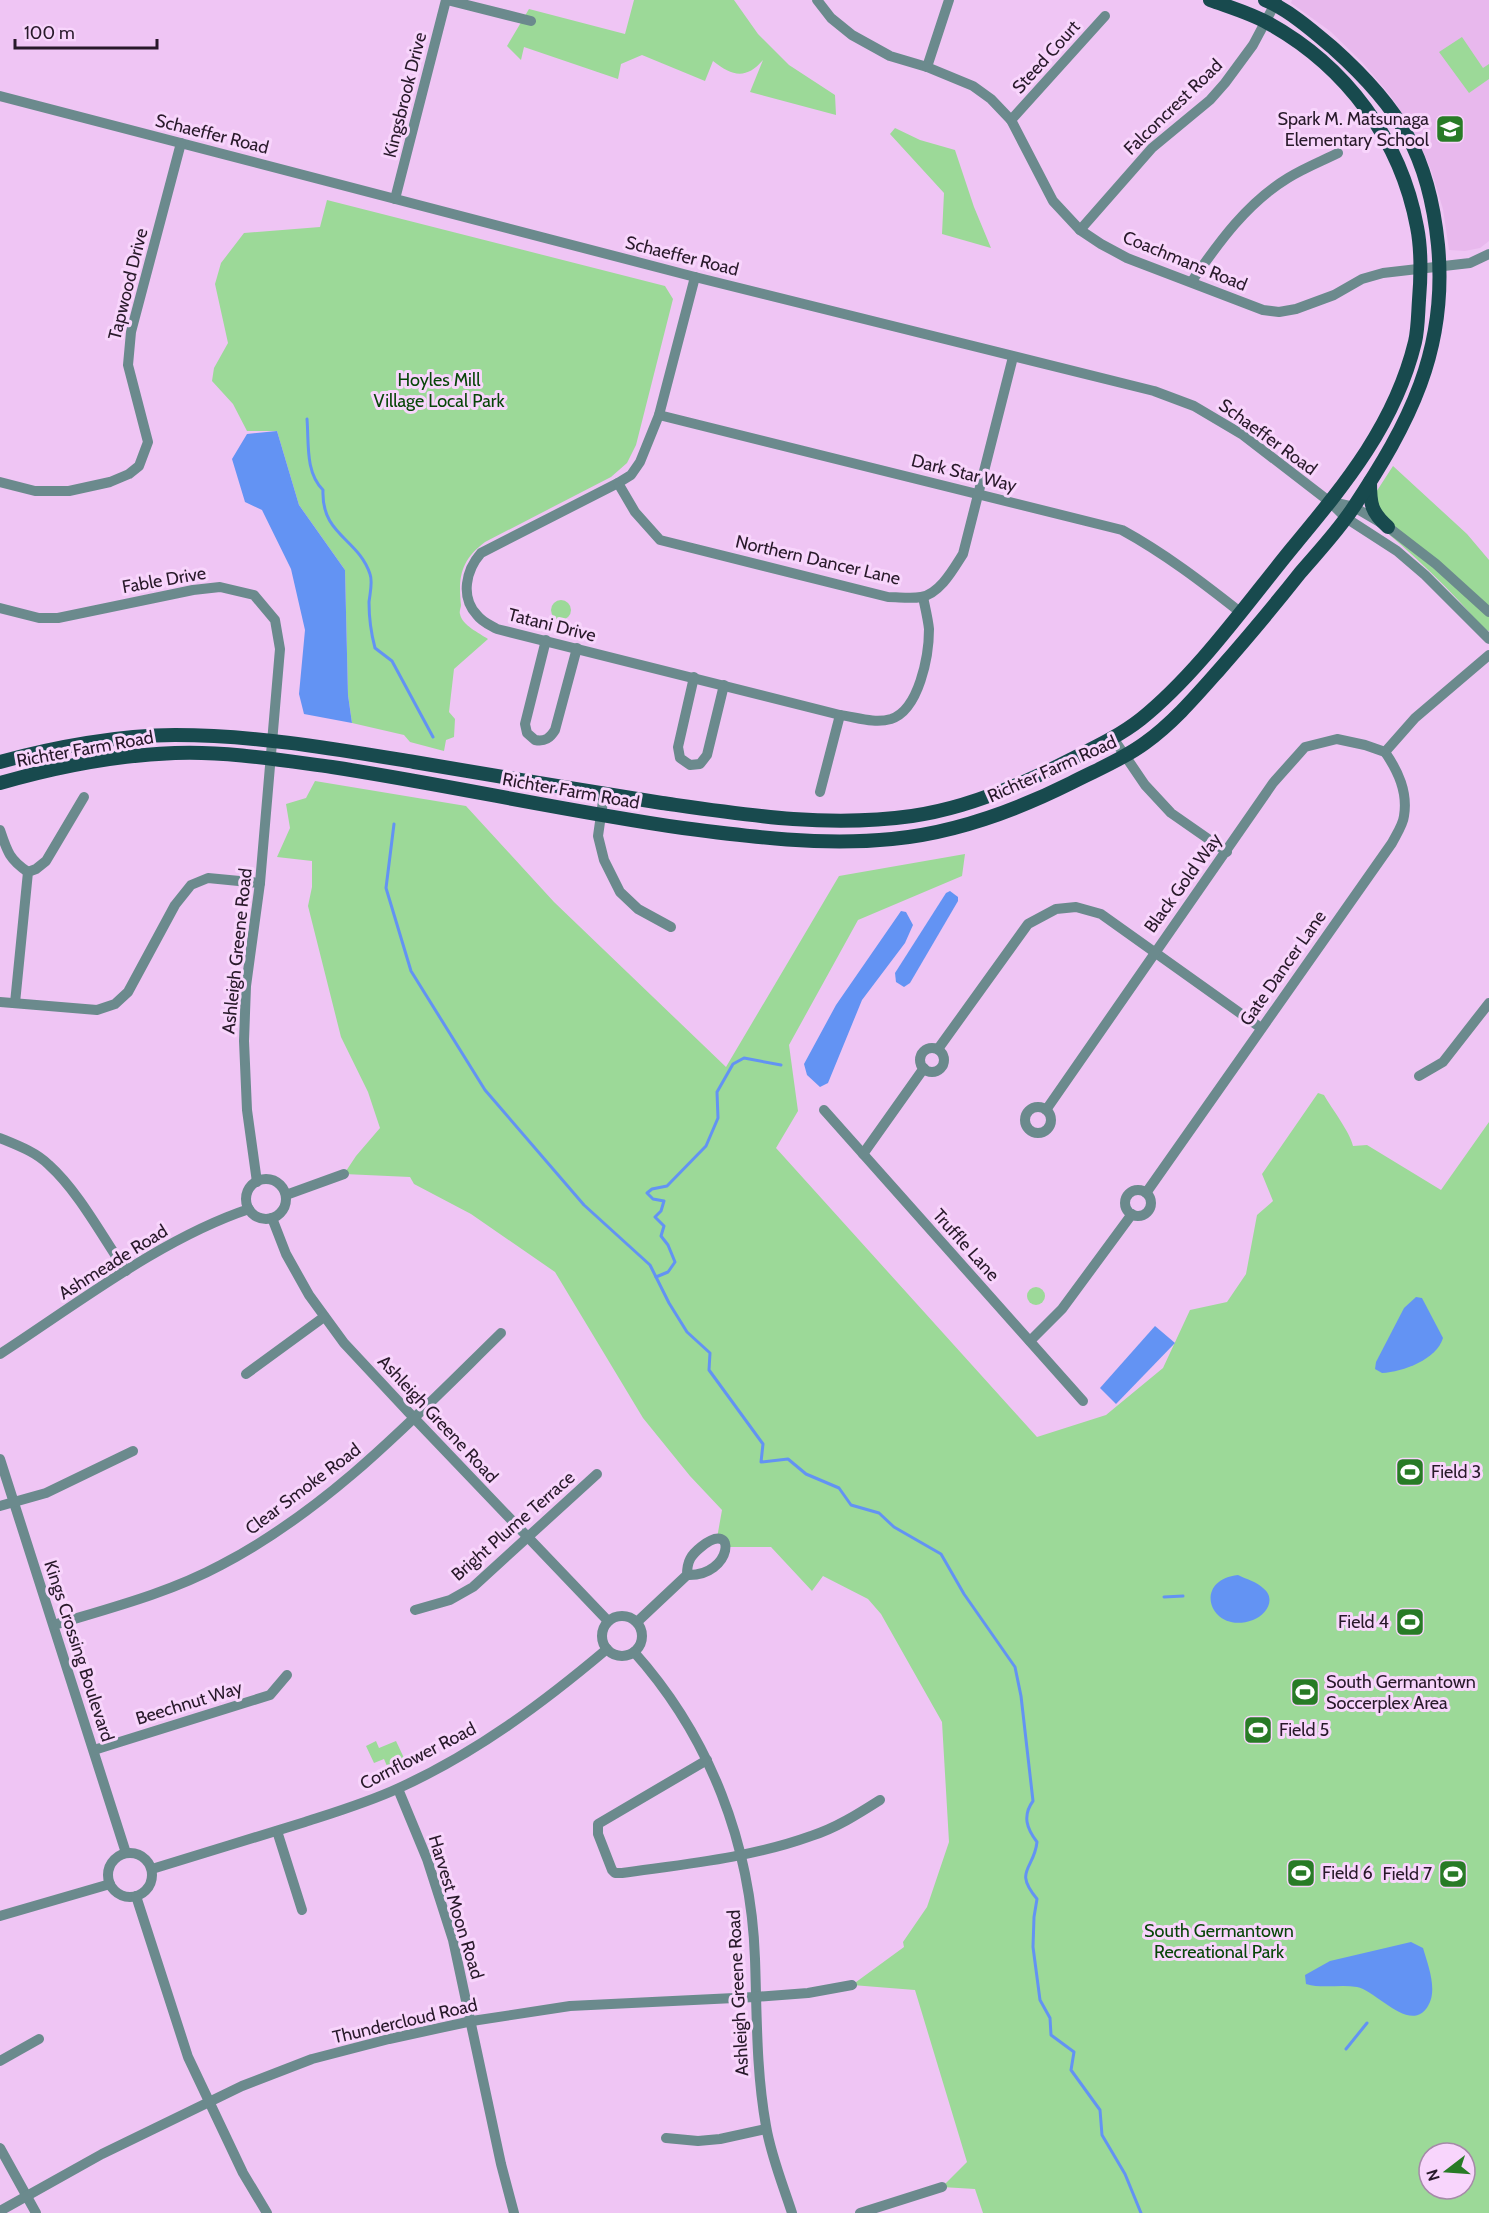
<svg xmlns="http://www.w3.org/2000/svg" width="1489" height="2213" viewBox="0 0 1489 2213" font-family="Cabin,sans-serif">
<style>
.built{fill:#e8b8ed}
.green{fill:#9cd998;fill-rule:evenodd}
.water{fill:#6393f3}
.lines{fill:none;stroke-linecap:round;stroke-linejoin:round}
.stream{stroke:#6393f3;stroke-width:3}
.minor{stroke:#6b8a8d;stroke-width:10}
.major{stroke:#184a4e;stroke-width:14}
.labels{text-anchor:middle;stroke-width:6;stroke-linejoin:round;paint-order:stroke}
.street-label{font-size:18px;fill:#28192a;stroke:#f8d5fc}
.poi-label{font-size:18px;fill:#28192a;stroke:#f8d5fc;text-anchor:start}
.park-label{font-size:18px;fill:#074608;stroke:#f8d5fc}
</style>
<rect width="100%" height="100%" fill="#efc5f4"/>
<path class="built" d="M 1292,0 L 1489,0 L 1489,241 L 1480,248 L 1465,251 L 1449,250 L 1443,209 L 1431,170 L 1419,142 L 1404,116 L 1390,95 L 1362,62 L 1330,31 L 1291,3 Z"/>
<g class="green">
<path d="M 634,0 L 734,0 L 758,34 L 789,65 L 835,95 L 836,115 L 750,92 L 763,60 C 746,80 732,76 713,61 L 705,81 L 642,55 L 621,64 L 618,79 L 524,47 L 521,60 L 507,46 L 529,9 L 625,34 Z"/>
<path d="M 1462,37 L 1483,68 L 1489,64 L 1489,79 L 1469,93 L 1439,52 Z"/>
<path d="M 895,128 L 920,140 L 955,150 L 974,207 L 991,248 L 942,234 L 944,193 L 890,134 Z"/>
<path d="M 327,200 L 665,286 L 673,299 L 636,445 L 627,463 L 611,477 L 485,542 C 461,560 458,577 461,605 C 461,608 459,611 460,614 C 462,625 479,633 488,639 L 454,669 L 449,712 L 455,719 L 454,737 L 446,740 L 444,751 L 410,742 L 404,735 L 352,723 L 348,695 L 345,570 L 299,505 L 277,431 L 247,431 L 233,404 L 212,381 L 214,368 L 228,343 L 215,284 L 221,263 L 244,233 L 320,227 Z"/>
<path d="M 1393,466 L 1467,534 L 1489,560 L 1489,631 L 1485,630 C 1450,589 1413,554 1371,519 L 1369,503 Z"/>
<circle cx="561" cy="610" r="10"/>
<path d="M 315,781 L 466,806 L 554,902 L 726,1067 L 839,876 L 965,854 L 962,876 L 858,920 L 789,1045 L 798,1111 L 776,1148 L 1037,1437 L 1106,1415 L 1163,1368 L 1190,1310 L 1227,1302 L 1246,1274 L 1257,1215 L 1273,1201 L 1262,1174 L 1318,1093 L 1324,1095 C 1332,1109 1350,1132 1353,1146 L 1367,1145 L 1441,1190 L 1489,1122 L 1489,2213 L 983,2213 L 975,2189 L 942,2187 L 967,2162 L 915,1990 L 852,1985 L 904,1947 L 903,1942 L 927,1907 L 949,1842 L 942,1722 L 881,1614 L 868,1599 L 823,1576 L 812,1591 L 771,1547 L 726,1547 L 717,1538 L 722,1510 L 690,1476 L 643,1418 L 555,1272 L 471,1214 L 414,1184 L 410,1177 L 344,1174 L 356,1156 L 380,1128 L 368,1092 L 341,1037 L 308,906 L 312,887 L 312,861 L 277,857 L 290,828 L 286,804 L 306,798 ZM 1429,2153 L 1465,2153 L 1465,2189 L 1429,2189 Z"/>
<circle cx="1036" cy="1296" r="9"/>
<path d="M 376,1741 L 379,1748 L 396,1741 L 404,1758 L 387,1766 L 384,1759 L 374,1763 L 366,1746 Z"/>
</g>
<g class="water">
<path d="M 277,431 L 299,505 L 345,570 L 348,695 L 352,723 L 304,714 L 299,694 L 305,630 L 291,569 L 262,510 L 245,502 L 232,459 L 247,434 Z"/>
<path d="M 950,891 L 958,897 L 958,901 L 910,983 L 904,987 L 896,982 L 895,973 L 946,893 Z"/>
<path d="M 901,911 L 906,912 L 913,925 L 905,943 L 862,1000 L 828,1083 L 820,1087 L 807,1075 L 804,1064 L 836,1005 Z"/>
<path d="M 1416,1297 L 1422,1298 L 1443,1338 C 1437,1359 1403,1372 1382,1373 L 1375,1369 L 1376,1362 L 1404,1308 Z"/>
<path d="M 1155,1326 L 1175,1343 L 1116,1404 L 1100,1388 Z"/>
<path d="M 1238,1575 C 1246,1579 1257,1582 1263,1588 C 1277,1599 1266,1615 1253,1620 C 1210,1636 1191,1580 1238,1575 Z"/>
<path d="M 1411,1942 L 1423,1948 C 1428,1965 1438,1990 1428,2006 C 1411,2035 1377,1991 1357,1987 C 1340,1984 1323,1989 1306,1984 L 1305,1975 L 1330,1961 Z"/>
</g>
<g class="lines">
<g class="stream">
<path d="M 307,419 C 309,443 305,472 323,490 C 321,535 358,538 370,574 C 373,582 370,593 369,602 C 369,618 371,633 375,648 L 392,661 L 433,737"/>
<path d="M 394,824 L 386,888 L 411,971 L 485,1090 L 584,1205 L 650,1265 L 669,1303 L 687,1332 L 710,1353 L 709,1370 L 763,1444 L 761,1462 L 788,1459 L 806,1474 L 839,1488 L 851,1505 L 879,1513 L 894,1527 L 941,1554 L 964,1594 L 1015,1667 L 1021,1696 L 1033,1801 C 1022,1816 1027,1829 1037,1842 C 1034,1870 1013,1870 1037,1899 L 1034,1917 L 1033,1947 L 1040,2000 L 1050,2018 L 1051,2035 L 1074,2052 L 1071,2070 L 1100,2110 L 1102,2135 L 1125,2174 L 1141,2213"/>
<path d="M 656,1277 L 668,1272 L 675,1262 L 668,1245 L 661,1236 L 664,1226 L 655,1217 L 661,1211 L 664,1201 L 653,1199 L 647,1193 L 652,1189 L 667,1186 L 706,1146 L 718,1118 L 717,1092 L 733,1064 L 744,1058 L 781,1065"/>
<path d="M 1164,1597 L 1183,1596"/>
<path d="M 1346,2049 L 1367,2023"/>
</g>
<g class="minor">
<path d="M 447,0 L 531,21"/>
<path d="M 817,0 L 831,18 L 852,35 L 890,56 L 927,67 L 973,86 L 991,99 L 1011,120 L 1053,201 L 1080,230 L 1101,244 L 1127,258 L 1263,310 L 1279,312 L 1296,309 L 1334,295 L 1362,279 L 1383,273 L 1470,263 L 1489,254"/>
<path d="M 927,67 L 949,0"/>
<path d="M 0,96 L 695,277 L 1154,391 L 1194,406 L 1243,435 L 1330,502 L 1346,518 L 1397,551 L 1425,575 L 1489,639"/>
<path d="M 1011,120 L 1105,16"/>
<path d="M 395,199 L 446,0"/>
<path d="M 1080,230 L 1152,148 L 1210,100 L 1225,83 L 1253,45 L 1277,0"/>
<path d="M 695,277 L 659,415 L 640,462 L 631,475 L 618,483 L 481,553 C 466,570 460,597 477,615 C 482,622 490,625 497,629 L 840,715 C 856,717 874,724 891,719 C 919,710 929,656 929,629 C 928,619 925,607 923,597"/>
<path d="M 1192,281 C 1219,242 1247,203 1288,178 C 1304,168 1322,161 1338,153"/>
<path d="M 659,415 L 1122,530 C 1164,553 1202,582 1240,612"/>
<path d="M 0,482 L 35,491 L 69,491 L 110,482 L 129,474 L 139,466 L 148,442 L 128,365 L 131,332 L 181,143"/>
<path d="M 618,483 L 635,512 L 660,540 L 888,597 C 899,597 911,599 921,597 C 940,594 954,568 963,554 L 1013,357"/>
<path d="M 1332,502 L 1354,507 L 1388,527 L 1436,564 L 1489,612"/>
<path d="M 0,608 L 39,618 L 58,618 L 193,590 L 220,587 L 254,595 L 275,620 L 280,649 L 260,883 L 246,986 L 244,1041 L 247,1110 L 257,1182"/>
<path d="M 546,640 L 525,724 L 527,733 L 535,740 C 545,742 550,738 555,730 L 577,648"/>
<path d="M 694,677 L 678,747 L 680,758 L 690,765 L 700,764 L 707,755 L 724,685"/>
<path d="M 1113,738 L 1145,785 L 1171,813 L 1227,852"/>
<path d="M 1385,752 L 1415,718 L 1489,655"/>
<path d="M 820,792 L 840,715"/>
<path d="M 604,794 L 598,836 L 604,860 L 620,892 L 638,909 L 671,927"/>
<path d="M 0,830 C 7,851 9,859 28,872"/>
<path d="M 0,1002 L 97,1010 L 115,1004 L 128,992 L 175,905 L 191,885 L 208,878 L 260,883"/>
<path d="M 15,1003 L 28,872 L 36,869 L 46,861 L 84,797"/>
<circle cx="932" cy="1060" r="12"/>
<path d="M 938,1049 L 1028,924 L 1056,909 L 1076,907 L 1101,914 L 1261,1028"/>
<path d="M 1419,1076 L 1443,1062 L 1489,1003"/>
<circle cx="1038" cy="1120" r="13"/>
<path d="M 824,1110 L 1083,1401"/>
<path d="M 1046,1110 L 1273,783 L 1305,747 L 1337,739 L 1365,745 L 1385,752"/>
<path d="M 0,1138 C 17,1145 36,1152 49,1165 C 79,1192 103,1238 126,1271"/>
<path d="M 863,1154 L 924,1068"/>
<circle cx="266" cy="1199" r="20"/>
<circle cx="1138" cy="1203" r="13"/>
<path d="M 1146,1193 L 1392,843 C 1396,835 1403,825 1404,816 C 1408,792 1398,771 1385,752"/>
<path d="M 286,1195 L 344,1174"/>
<path d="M 272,1218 L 286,1254 L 309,1295 L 344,1343 L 414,1418 L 608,1621"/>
<path d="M 1030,1341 L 1062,1309 L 1132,1214"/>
<path d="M 0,1354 C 77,1304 162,1238 249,1209"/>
<path d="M 246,1374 L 324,1317"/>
<path d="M 0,1459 L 126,1853"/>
<path d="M 0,1506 L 46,1493 L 133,1451"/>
<path d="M 415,1610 L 450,1600 L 473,1587 L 597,1474"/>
<circle cx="622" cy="1636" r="20"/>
<path d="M 637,1622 L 687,1575 C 733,1577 738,1517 701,1547 C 691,1555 687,1561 687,1575"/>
<path d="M 54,1625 C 110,1608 169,1593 221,1565 C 330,1508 414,1418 501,1333"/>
<path d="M 634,1652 C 710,1737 751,1844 755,1959 C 757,2015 756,2070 766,2126 C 771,2156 783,2185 792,2213"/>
<path d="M 94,1750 L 270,1695 L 287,1675"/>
<path d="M 707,1760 L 598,1824 L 598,1834 L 612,1870 L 615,1873 L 622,1873 C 685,1864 750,1858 811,1836 C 836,1828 858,1814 880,1800"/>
<path d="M 398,1789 L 427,1859 L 453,1940 L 501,2164 L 514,2213"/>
<path d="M 277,1831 L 302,1910"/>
<circle cx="130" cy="1875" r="22"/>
<path d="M 152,1869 C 203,1853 254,1838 305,1822 C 336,1812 369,1802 399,1788 C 476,1753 543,1703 607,1649"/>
<path d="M 136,1896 L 188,2057 L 243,2173 L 267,2213"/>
<path d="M 0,1916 L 110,1884"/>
<path d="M 0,2061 L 39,2039"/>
<path d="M 666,2138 L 698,2141 L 720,2139 L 766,2129"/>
<path d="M 0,2148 L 36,2213"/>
<path d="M 0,2211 L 102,2154 L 242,2086 L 312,2059 L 389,2039 L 472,2021 L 570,2006 L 755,1997 L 808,1993 L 852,1985"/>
<path d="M 860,2213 L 942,2187"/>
</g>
<g class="major">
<path d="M 1370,482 C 1370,504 1371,512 1388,527"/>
<path d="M 0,762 C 54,747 120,735 175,735 C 256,735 335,749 414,762 C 497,776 579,790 662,803 C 746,815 827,828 912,816 C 963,809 1014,788 1060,765 C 1087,751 1117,738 1141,719 C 1198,673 1247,603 1293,547 C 1346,483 1395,424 1415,342 C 1418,329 1418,314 1419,300 C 1421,276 1422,252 1417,227 C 1401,140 1346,66 1268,23 C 1250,13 1229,7 1210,0"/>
<path d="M 0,783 C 56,767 117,755 175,753 C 227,751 280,760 332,767 C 449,785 565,811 683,828 C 752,837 822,846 892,839 C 955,833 1015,811 1071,783 C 1096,770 1122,760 1145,743 C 1173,723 1196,696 1219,670 C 1247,638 1274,606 1300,573 C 1318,552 1338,531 1353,508 C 1409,424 1448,350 1438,245 C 1429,155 1400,108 1333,48 C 1313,31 1289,10 1265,0"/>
</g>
</g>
<defs>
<g id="school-square" transform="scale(1.5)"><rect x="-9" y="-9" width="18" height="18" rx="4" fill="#287b26" stroke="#f8d5fc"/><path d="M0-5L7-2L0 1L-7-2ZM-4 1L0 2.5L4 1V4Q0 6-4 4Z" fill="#fff"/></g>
<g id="stadium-square" transform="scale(1.5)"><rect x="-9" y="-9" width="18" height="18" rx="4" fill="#287b26" stroke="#f8d5fc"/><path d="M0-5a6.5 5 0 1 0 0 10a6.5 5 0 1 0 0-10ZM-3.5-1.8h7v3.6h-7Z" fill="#fff"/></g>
</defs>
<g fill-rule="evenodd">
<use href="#school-square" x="1450" y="129"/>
<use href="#stadium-square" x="1410" y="1472"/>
<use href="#stadium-square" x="1410" y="1622"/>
<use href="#stadium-square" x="1305" y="1692"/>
<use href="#stadium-square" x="1258" y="1730"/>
<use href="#stadium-square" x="1301" y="1873"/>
<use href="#stadium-square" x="1453" y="1874"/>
</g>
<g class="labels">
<g class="street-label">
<text transform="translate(1046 57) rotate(-48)" y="6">Steed Court</text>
<text transform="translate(405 95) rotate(-76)" y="6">Kingsbrook Drive</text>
<text transform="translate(1173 107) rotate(-44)" y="6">Falconcrest Road</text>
<text transform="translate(212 134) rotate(14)" y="6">Schaeffer Road</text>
<text transform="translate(682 256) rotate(14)" y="6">Schaeffer Road</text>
<text transform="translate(1185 261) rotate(22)" y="6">Coachmans Road</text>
<text transform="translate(128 284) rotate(-76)" y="6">Tapwood Drive</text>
<text transform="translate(1268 437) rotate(36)" y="6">Schaeffer Road</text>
<text transform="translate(964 473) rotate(14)" y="6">Dark Star Way</text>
<text transform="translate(818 560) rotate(13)" y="6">Northern Dancer Lane</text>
<text transform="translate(164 580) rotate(-10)" y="6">Fable Drive</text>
<text transform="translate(552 625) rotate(14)" y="6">Tatani Drive</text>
<text transform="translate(85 749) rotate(-10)" y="6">Richter Farm Road</text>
<text transform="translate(1052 769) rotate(-24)" y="6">Richter Farm Road</text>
<text transform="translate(571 791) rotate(10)" y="6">Richter Farm Road</text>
<text transform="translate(1183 883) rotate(-54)" y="6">Black Gold Way</text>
<text transform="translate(237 951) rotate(-84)" y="6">Ashleigh Greene Road</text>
<text transform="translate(1283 968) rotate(-55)" y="6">Gate Dancer Lane</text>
<text transform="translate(966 1245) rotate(48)" y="6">Truffle Lane</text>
<text transform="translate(113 1262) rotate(-32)" y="6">Ashmeade Road</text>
<text transform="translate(438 1419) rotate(47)" y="6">Ashleigh Greene Road</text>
<text transform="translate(303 1489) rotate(-37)" y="6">Clear Smoke Road</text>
<text transform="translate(513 1526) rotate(-41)" y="6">Bright Plume Terrace</text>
<text transform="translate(79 1651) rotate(72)" y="6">Kings Crossing Boulevard</text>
<text transform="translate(189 1703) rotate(-17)" y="6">Beechnut Way</text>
<text transform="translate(418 1756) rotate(-27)" y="6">Cornflower Road</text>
<text transform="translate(456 1907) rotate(73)" y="6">Harvest Moon Road</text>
<text transform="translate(738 1993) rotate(-93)" y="6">Ashleigh Greene Road</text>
<text transform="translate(405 2021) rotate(-13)" y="6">Thundercloud Road</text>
</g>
<g class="poi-label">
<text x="1429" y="125" text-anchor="end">Spark M. Matsunaga<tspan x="1429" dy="21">Elementary School</tspan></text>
<text x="1431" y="1478">Field 3</text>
<text x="1389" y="1628" text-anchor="end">Field 4</text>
<text x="1326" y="1688">South Germantown<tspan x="1326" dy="21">Soccerplex Area</tspan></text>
<text x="1279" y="1736">Field 5</text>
<text x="1322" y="1879">Field 6</text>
<text x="1432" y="1880" text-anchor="end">Field 7</text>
</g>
<g class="park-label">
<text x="439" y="386">Hoyles Mill<tspan x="439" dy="21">Village Local Park</tspan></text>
<text x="1219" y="1937">South Germantown<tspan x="1219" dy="21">Recreational Park</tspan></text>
</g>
</g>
<g transform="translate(1447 2171) rotate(253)"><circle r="28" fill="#f8d5fc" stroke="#a58aa8" stroke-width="1.5"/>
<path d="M0-4.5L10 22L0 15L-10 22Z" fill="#287b26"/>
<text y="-9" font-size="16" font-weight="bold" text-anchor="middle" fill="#28192a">N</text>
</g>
<path d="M15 39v9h142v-9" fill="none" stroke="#28192a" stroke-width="3"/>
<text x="24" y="39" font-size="18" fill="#28192a" stroke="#f8d5fc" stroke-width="4.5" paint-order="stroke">100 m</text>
</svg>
